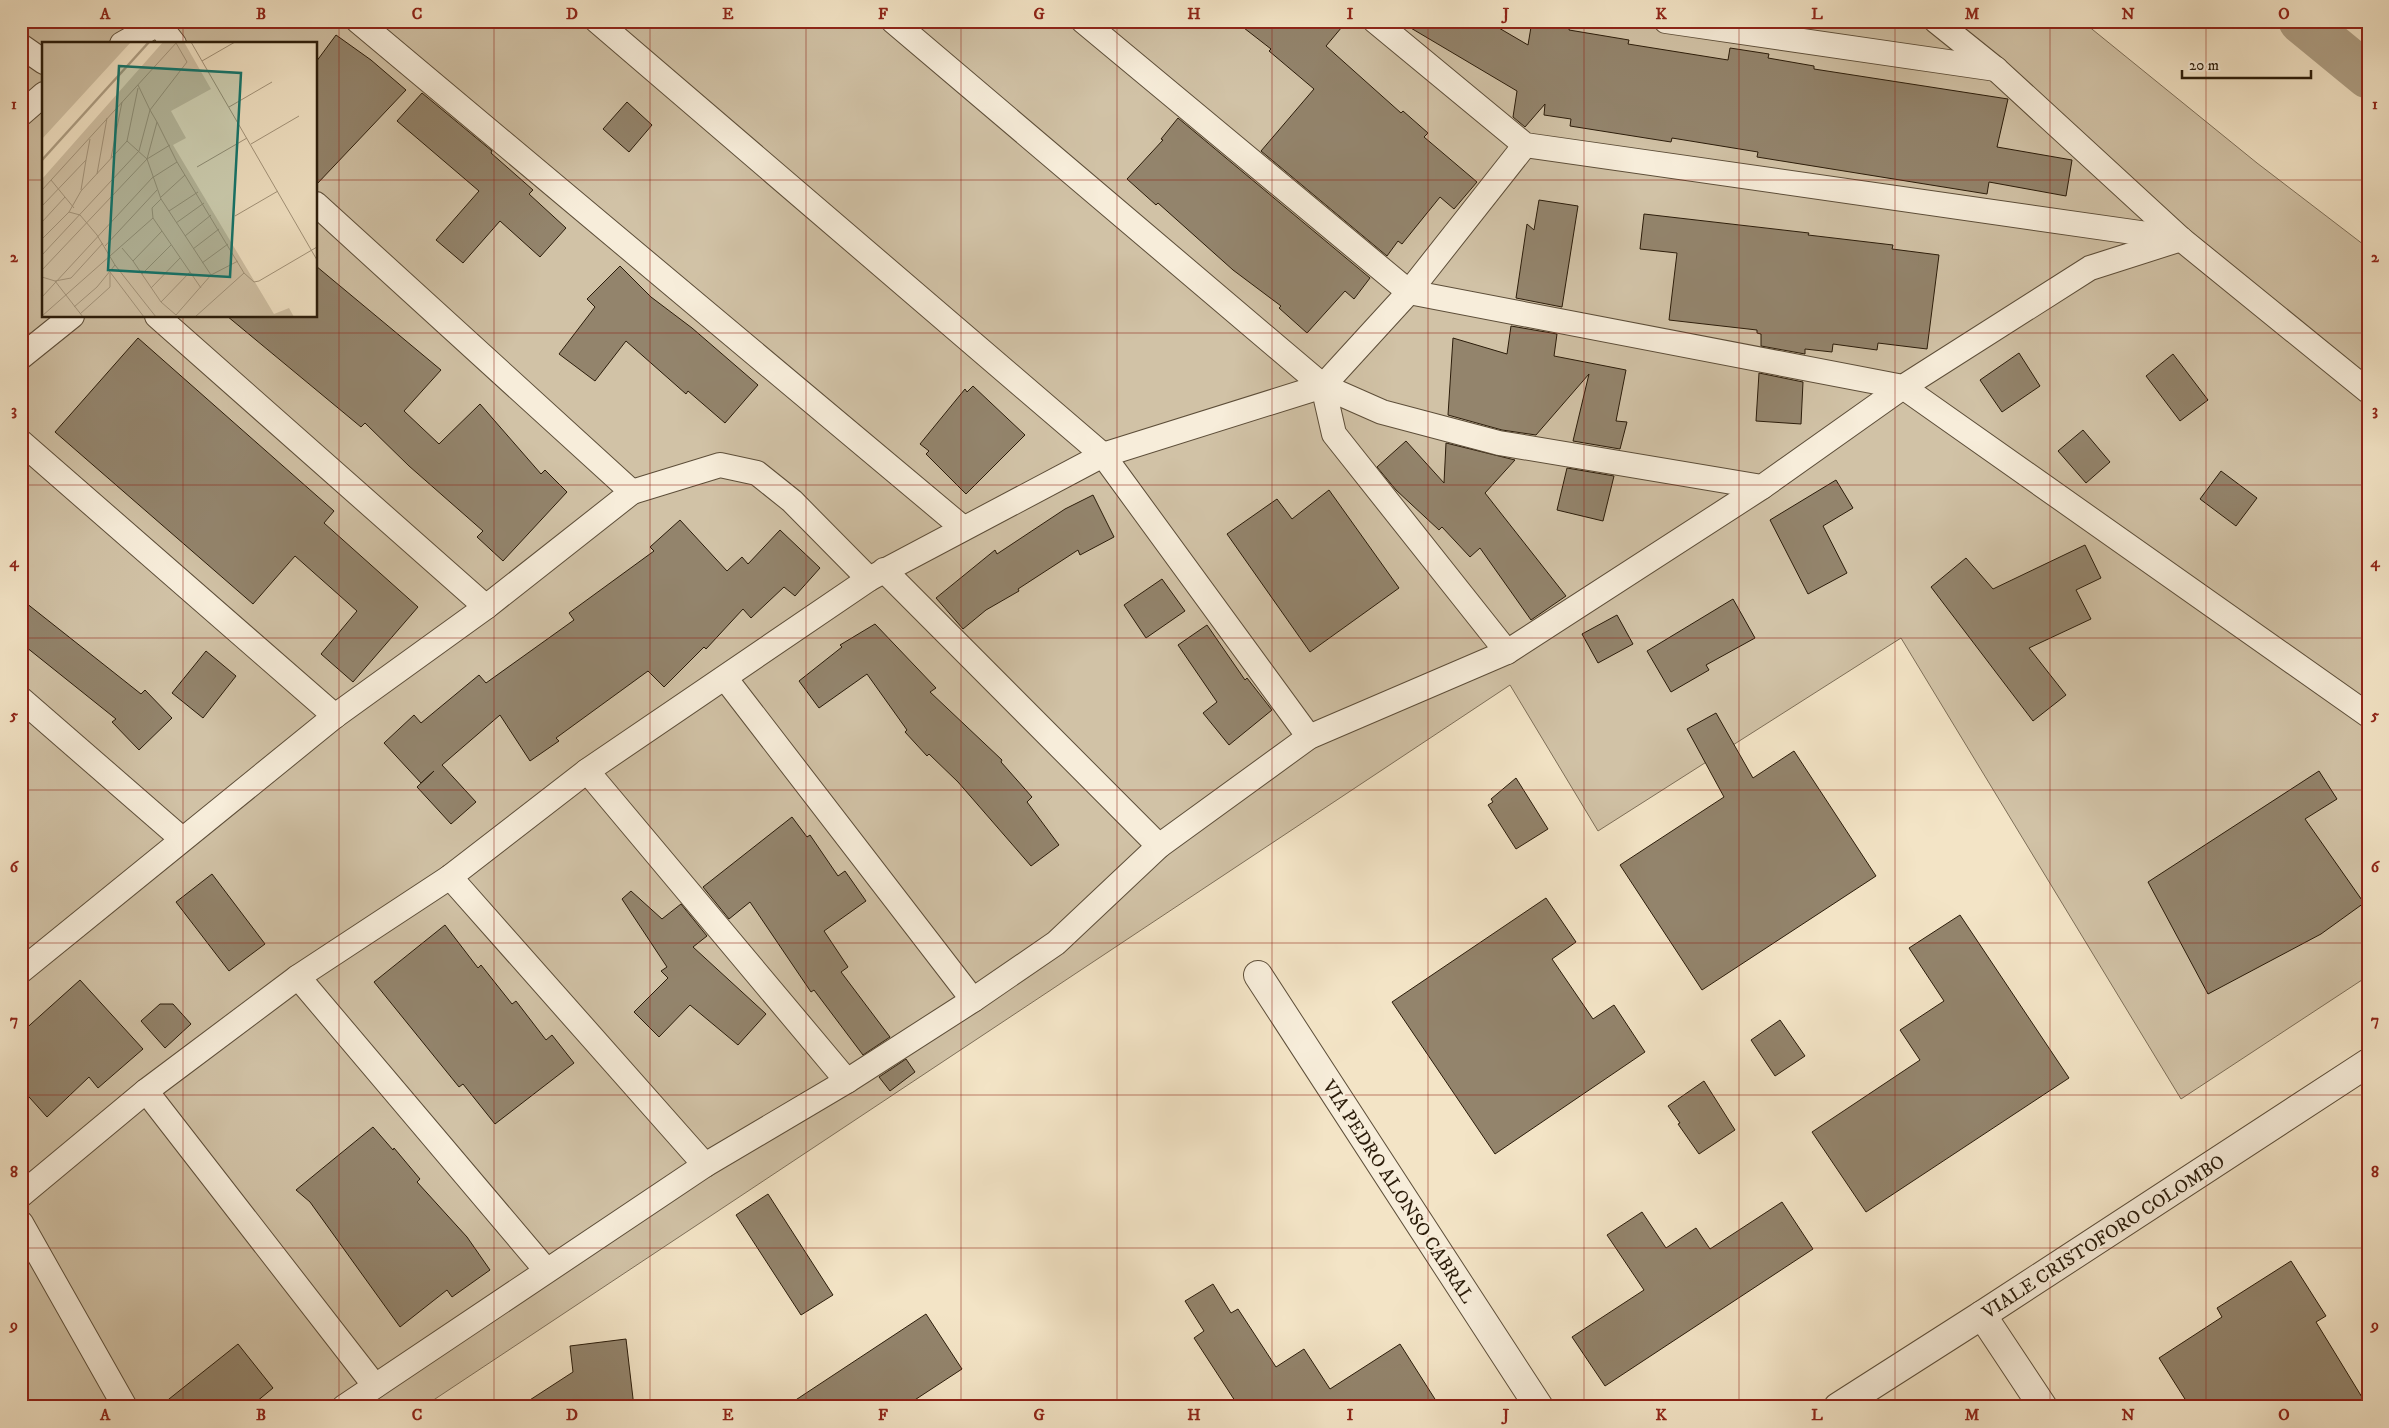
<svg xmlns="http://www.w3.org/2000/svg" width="2389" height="1428" viewBox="0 0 2389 1428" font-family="'IM FELL DW Pica',serif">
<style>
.green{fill:#d1c2a6;stroke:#7e6f58;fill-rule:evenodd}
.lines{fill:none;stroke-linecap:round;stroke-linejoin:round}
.canal{stroke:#afa086;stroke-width:45}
.building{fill:#93846c;stroke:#2b1c0a}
.service-casing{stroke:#5d4e39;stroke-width:26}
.minor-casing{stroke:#5d4e39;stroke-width:30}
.service{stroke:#f7edda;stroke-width:24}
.minor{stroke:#f7edda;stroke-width:28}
.grid{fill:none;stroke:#8f2418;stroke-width:1;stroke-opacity:0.55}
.labels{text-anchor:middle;stroke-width:4.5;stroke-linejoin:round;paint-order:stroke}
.street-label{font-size:19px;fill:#2b1c0a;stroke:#f7edda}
.inset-river{fill:none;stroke:#afa086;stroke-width:2.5}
.inset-road{fill:none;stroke:#a3947b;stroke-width:1}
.view{fill:#0f766e;fill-opacity:0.15;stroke:#0f766e;stroke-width:2.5}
.inset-edge{fill:none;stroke:#2b1c0a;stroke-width:2.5}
.neatline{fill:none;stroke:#8f2418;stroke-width:2}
.grid-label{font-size:16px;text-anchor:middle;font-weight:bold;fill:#8f2418}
</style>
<rect width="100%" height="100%" fill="#f3e4c6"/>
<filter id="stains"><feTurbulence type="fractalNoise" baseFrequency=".004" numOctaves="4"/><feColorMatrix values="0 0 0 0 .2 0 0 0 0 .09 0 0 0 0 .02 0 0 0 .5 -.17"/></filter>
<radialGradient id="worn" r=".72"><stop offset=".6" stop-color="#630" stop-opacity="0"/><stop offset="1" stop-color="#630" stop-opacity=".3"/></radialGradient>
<path class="green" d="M 21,21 L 2082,21 L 2257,163 L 2368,248 L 2368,976 L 2181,1099 L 1901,638 L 1598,831 L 1510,685 L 423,1407 L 21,1407 ZM 44,44 L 316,44 L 316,316 L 44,316 Z"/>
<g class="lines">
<path class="canal" d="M 2301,21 L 2368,76"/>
</g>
<g class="building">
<path d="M 1235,21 L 1347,21 L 1326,46 L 1401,113 L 1403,111 L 1428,133 L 1424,137 L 1477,182 L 1454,209 L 1440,197 L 1402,244 L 1398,241 L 1387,256 L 1261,151 L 1314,89 L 1269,51 L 1271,49 Z"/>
<path d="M 1399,21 L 1487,21 L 1528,45 L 1532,21 L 1552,21 L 1570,24 L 1569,30 L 1629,40 L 1628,44 L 1728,60 L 1730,48 L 1769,54 L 1768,58 L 1814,66 L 1814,69 L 2008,99 L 1997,147 L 2072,160 L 2066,196 L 1989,182 L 1987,194 L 1757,157 L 1758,152 L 1672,138 L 1671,142 L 1570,126 L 1571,119 L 1544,115 L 1545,104 L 1525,127 L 1513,117 L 1517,91 Z"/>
<path d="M 336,35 L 371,60 L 406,90 L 316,185 L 316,62 Z"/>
<path d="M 422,93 L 492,151 L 491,153 L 533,190 L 529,194 L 566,228 L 540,257 L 500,221 L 463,263 L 436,240 L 479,191 L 397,121 Z"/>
<path d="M 627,102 L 652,125 L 629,152 L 603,129 Z"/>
<path d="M 1178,118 L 1370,278 L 1354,299 L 1345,291 L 1307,333 L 1279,308 L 1281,306 L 1233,270 L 1158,203 L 1156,205 L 1127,179 L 1163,140 L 1161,139 Z"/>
<path d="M 1539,200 L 1578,206 L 1562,307 L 1516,298 L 1527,224 L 1534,230 Z"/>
<path d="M 1644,214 L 1809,233 L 1808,235 L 1893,245 L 1892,249 L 1939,255 L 1927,349 L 1878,343 L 1877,350 L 1833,344 L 1832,352 L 1805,349 L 1805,354 L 1761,346 L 1761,334 L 1757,333 L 1757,330 L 1669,320 L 1677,253 L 1640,249 Z"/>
<path d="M 316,266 L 441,370 L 404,411 L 439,444 L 480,404 L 541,474 L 545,470 L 567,492 L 503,561 L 477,537 L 483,531 L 409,466 L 365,423 L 361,427 L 227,316 L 316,316 Z"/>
<path d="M 620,266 L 651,297 L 692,328 L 758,385 L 725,423 L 688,391 L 686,394 L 626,341 L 595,381 L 559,354 L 595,307 L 587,299 Z"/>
<path d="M 1511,326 L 1557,334 L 1554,356 L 1626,370 L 1616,421 L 1627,422 L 1620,449 L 1573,441 L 1589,374 L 1536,435 L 1502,430 L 1448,415 L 1453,338 L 1507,354 Z"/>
<path d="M 138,338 L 334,511 L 324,523 L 418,607 L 353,682 L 321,654 L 357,611 L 295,556 L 253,604 L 55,432 Z"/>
<path d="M 2019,353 L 2040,386 L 2002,412 L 1980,380 Z"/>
<path d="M 2173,354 L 2208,400 L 2180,421 L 2146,376 Z"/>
<path d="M 1759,373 L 1803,382 L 1801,424 L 1756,421 Z"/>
<path d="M 973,386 L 1025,435 L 966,494 L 926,454 L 929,451 L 920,444 L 965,389 L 967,392 Z"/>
<path d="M 2083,430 L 2110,462 L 2086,483 L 2058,451 Z"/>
<path d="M 1406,441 L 1444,483 L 1446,443 L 1515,460 L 1485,493 L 1566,596 L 1531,620 L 1480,548 L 1470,557 L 1442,527 L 1439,530 L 1396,490 L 1377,467 Z"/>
<path d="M 1567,468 L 1614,476 L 1603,521 L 1557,510 Z"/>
<path d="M 2221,471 L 2257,498 L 2236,526 L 2200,499 Z"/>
<path d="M 1836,480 L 1853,508 L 1823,526 L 1847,573 L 1808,594 L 1770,520 Z"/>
<path d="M 1329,490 L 1399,588 L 1310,652 L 1227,534 L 1277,499 L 1292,519 Z"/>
<path d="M 1093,495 L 1114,537 L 1080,555 L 1078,550 L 1018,589 L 1019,591 L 986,610 L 963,629 L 936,598 L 995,550 L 997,554 L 1065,509 Z"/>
<path d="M 680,520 L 727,571 L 742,557 L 748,564 L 780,530 L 820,568 L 795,596 L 784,587 L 751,618 L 743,609 L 706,649 L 704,647 L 664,687 L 648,671 L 556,738 L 559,741 L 530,761 L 500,715 L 442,765 L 476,802 L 451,824 L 417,787 L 434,771 L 421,783 L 384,743 L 414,715 L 421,723 L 479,675 L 486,683 L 574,620 L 569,613 L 654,551 L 650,547 Z"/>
<path d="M 2085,545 L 2101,578 L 2076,590 L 2091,619 L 2029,648 L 2066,695 L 2033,721 L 1931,587 L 1966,558 L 1993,589 Z"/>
<path d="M 1162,579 L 1185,611 L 1146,638 L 1124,605 Z"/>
<path d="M 21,599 L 141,694 L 145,690 L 172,718 L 139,750 L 112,722 L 116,719 L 21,643 Z"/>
<path d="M 1733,599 L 1755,638 L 1706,665 L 1709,670 L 1671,692 L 1647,651 Z"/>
<path d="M 1617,615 L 1633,644 L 1598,663 L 1582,634 Z"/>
<path d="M 875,624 L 936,688 L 930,692 L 1002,760 L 1001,762 L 1032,797 L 1027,802 L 1059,845 L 1031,866 L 958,782 L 929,754 L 927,756 L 905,732 L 907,730 L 867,674 L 819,708 L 799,681 L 842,647 L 840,645 Z"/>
<path d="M 1207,625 L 1245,680 L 1247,678 L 1272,710 L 1229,745 L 1203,713 L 1217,702 L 1178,645 Z"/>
<path d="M 206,651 L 236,676 L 203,718 L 172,693 Z"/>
<path d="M 1716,713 L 1753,778 L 1794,751 L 1876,876 L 1702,990 L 1620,865 L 1724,797 L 1687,729 Z"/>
<path d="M 2319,771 L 2337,799 L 2305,819 L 2364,903 L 2321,934 L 2208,994 L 2148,882 Z"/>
<path d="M 1516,778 L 1548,829 L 1516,849 L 1488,805 L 1493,802 L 1491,799 Z"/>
<path d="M 792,817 L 807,837 L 810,835 L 838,876 L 845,871 L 866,901 L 824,931 L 848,967 L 841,972 L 890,1037 L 863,1055 L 814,990 L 811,992 L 750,902 L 729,919 L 703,887 Z"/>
<path d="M 212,874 L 265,944 L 229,971 L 176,902 Z"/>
<path d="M 631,891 L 662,919 L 681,904 L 707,936 L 693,947 L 766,1014 L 738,1045 L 690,1005 L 659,1037 L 634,1012 L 668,978 L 661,971 L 667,967 L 622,899 Z"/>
<path d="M 1546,898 L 1576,942 L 1552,959 L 1593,1019 L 1614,1005 L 1645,1052 L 1495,1154 L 1392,1002 Z"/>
<path d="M 1960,915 L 2069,1078 L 1866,1212 L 1812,1132 L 1920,1060 L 1900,1030 L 1944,1001 L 1909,948 Z"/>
<path d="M 445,925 L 478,968 L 481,965 L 512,1004 L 516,1001 L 546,1040 L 552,1035 L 574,1063 L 495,1124 L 463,1084 L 459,1087 L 374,982 Z"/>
<path d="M 80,980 L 143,1049 L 98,1088 L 89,1077 L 47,1117 L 21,1088 L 21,1033 Z"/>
<path d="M 160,1004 L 173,1004 L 191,1024 L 165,1048 L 141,1021 Z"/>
<path d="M 1780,1020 L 1805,1056 L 1775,1076 L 1751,1040 Z"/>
<path d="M 906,1059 L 915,1072 L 890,1091 L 879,1077 Z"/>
<path d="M 1704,1081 L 1735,1130 L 1699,1154 L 1678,1124 L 1680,1123 L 1668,1106 Z"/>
<path d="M 373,1127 L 393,1150 L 394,1148 L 420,1179 L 417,1182 L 467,1237 L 490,1270 L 452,1297 L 447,1290 L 400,1327 L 310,1202 L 296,1190 Z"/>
<path d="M 768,1194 L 833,1295 L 801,1315 L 736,1215 Z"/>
<path d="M 1782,1202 L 1813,1249 L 1605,1386 L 1572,1337 L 1644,1290 L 1607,1235 L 1642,1212 L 1666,1248 L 1696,1228 L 1710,1249 Z"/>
<path d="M 2291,1261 L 2326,1316 L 2316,1322 L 2368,1407 L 2190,1407 L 2159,1358 L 2222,1317 L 2217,1308 Z"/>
<path d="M 1213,1284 L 1231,1313 L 1238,1309 L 1276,1367 L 1304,1349 L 1330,1389 L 1400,1344 L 1440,1407 L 1239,1407 L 1194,1338 L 1204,1331 L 1185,1301 Z"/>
<path d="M 926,1314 L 962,1369 L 904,1407 L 785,1407 Z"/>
<path d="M 626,1339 L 634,1407 L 519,1407 L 573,1372 L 570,1346 Z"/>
<path d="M 238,1344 L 273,1388 L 250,1407 L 159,1407 Z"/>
</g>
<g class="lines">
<g class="service-casing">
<g id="service">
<path d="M 156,21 L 174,44"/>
<path d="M 358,21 L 963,528"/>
<path d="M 597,21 L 1103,455 L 1309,737"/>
<path d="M 893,21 L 1323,386 L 1334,434 L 1507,652"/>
<path d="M 1083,21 L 1409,292 L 1903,387 L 2090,268 L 2181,239"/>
<path d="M 1375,21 L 1525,145 L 2175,238"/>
<path d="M 1666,21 L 1996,69"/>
<path d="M 1936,21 L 1997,70 L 2181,239 L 2368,391"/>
<path d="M 122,44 L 163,21"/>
<path d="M 21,46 L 44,62"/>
<path d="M 21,114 L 44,94"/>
<path d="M 157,316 L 486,607"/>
<path d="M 21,357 L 72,316"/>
<path d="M 1323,386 L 1382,412 L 1499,443 L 1762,487 L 1903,387 L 2368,715"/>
<path d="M 21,442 L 335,716"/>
<path d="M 632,492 L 720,465 L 757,473 L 792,501 L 869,579"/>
<path d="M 884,570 L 1159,846"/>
<path d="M 725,678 L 973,1000"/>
<path d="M 21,699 L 182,839"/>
<path d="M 587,771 L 847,1081"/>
<path d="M 450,877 L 705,1165"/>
<path d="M 21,971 L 335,716 L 486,607 L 632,492 L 316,204"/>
<path d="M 298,977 L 546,1270"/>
<path d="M 146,1091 L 375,1386"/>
<path d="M 21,1195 L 146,1091 L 298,977 L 450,877 L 587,771 L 869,579 L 1103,455 L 1323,386 L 1409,292 L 1525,145"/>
<path d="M 21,1223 L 125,1407"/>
<path d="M 344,1407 L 705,1165 L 847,1081 L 973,1000 L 1056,943 L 1159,846 L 1309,737 L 1507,652 L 1762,487"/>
</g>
</g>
<g class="minor-casing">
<g id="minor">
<path d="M 1258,975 L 1539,1407"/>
<path d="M 1982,1315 L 2043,1407"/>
<path d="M 1838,1407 L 1982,1315 L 2368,1063"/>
</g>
</g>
<use href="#service" class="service"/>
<use href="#minor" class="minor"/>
</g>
<path class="grid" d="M 183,21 L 183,44M 339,21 L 339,1407M 494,21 L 494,1407M 650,21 L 650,1407M 806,21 L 806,1407M 961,21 L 961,1407M 1117,21 L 1117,1407M 1272,21 L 1272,1407M 1428,21 L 1428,1407M 1584,21 L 1584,1407M 1739,21 L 1739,1407M 1895,21 L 1895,1407M 2050,21 L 2050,1407M 2206,21 L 2206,1407M 21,180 L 44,180M 316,180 L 2368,180M 183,316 L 183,1407M 21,333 L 2368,333M 21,485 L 2368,485M 21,638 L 2368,638M 21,790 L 2368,790M 21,943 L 2368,943M 21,1095 L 2368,1095M 21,1248 L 2368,1248"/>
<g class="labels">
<g class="street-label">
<text transform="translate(1399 1191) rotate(57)" y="7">VIA PEDRO ALONSO CABRAL</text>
<text transform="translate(2103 1236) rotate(-33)" y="7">VIALE CRISTOFORO COLOMBO</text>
</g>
</g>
<g transform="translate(42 42)">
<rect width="275" height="275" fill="#f3e4c6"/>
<path d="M 0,0 L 89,0 L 0,97 ZM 121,0 L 142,0 L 169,47 L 129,69 L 144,96 L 131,103 L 232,272 L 247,266 L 252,275 L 0,275 L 0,137 Z" fill="#d1c2a6"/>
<path class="inset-river" d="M 0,118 L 107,0"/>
<path class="inset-road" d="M 149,0 L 275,218M 160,19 L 193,0M 187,65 L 230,40M 115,80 L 135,120 L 202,231 L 153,275M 85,99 L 105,117 L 119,157 L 169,233M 209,102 L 257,74M 69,116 L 80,60M 105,117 L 115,80 L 108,68 L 145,20 L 134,1M 155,125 L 205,96M 55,132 L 65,76M 9,138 L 32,166M 0,148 L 135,0M 39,148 L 44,118M 119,155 L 143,133M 0,164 L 44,118 L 48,97M 127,169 L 156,150M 27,170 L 38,173 L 55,193 L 73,223 L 114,275M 193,174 L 236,149M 111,176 L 110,166 L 119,157M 0,180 L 23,155M 134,181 L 162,161M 143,194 L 169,173M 0,197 L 27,170 L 39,149 L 85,99 L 96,46M 63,204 L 115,148M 80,206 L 91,219 L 120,189M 151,207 L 177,187M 0,213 L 97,109 L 108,68 L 96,43M 91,219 L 119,260 L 134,273 L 169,233 L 196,219M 160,221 L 186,202M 0,228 L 105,117 L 128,103M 68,230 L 102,275M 202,231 L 212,240 L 217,239 L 275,205M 100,232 L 129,203M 0,235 L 13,239 L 29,236 L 61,201M 13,239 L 41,275M 109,246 L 138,216M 0,255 L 110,136 L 135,120M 119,260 L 148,230M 32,265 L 55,245 L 73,223M 38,272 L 68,245 L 68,231M 0,274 L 111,176 L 159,246"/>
<path class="view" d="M 77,24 L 199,31 L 188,235 L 66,228 Z"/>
<rect width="275" height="275" class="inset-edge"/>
</g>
<rect width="2389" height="1428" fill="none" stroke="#f3e4c6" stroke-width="55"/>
<path d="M2182 70v8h129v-8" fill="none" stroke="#2b1c0a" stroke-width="2.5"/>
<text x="2189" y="70" font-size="15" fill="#2b1c0a" stroke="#f7edda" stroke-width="4" paint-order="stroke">20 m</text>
<rect x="28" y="28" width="2334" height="1372" class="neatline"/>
<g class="grid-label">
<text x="105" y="19">A</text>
<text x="261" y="19">B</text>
<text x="417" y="19">C</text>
<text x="572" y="19">D</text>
<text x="728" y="19">E</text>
<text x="883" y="19">F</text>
<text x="1039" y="19">G</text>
<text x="1194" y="19">H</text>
<text x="1350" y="19">I</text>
<text x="1506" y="19">J</text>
<text x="1661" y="19">K</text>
<text x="1817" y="19">L</text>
<text x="1972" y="19">M</text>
<text x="2128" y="19">N</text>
<text x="2284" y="19">O</text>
<text x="14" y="109">1</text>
<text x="2375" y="109">1</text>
<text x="14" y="262">2</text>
<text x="2375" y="262">2</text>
<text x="14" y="415">3</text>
<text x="2375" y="415">3</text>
<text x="14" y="567">4</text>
<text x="2375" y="567">4</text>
<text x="14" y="720">5</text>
<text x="2375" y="720">5</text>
<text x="14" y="872">6</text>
<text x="2375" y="872">6</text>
<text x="14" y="1025">7</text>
<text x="2375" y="1025">7</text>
<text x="14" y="1177">8</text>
<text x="2375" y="1177">8</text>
<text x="14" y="1330">9</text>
<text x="2375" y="1330">9</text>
<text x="105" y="1420">A</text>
<text x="261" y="1420">B</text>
<text x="417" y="1420">C</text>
<text x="572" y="1420">D</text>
<text x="728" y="1420">E</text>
<text x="883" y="1420">F</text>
<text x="1039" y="1420">G</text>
<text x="1194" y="1420">H</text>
<text x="1350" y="1420">I</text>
<text x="1506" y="1420">J</text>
<text x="1661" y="1420">K</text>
<text x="1817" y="1420">L</text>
<text x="1972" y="1420">M</text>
<text x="2128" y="1420">N</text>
<text x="2284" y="1420">O</text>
</g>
<rect width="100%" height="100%" filter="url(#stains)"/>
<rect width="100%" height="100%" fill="url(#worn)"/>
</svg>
